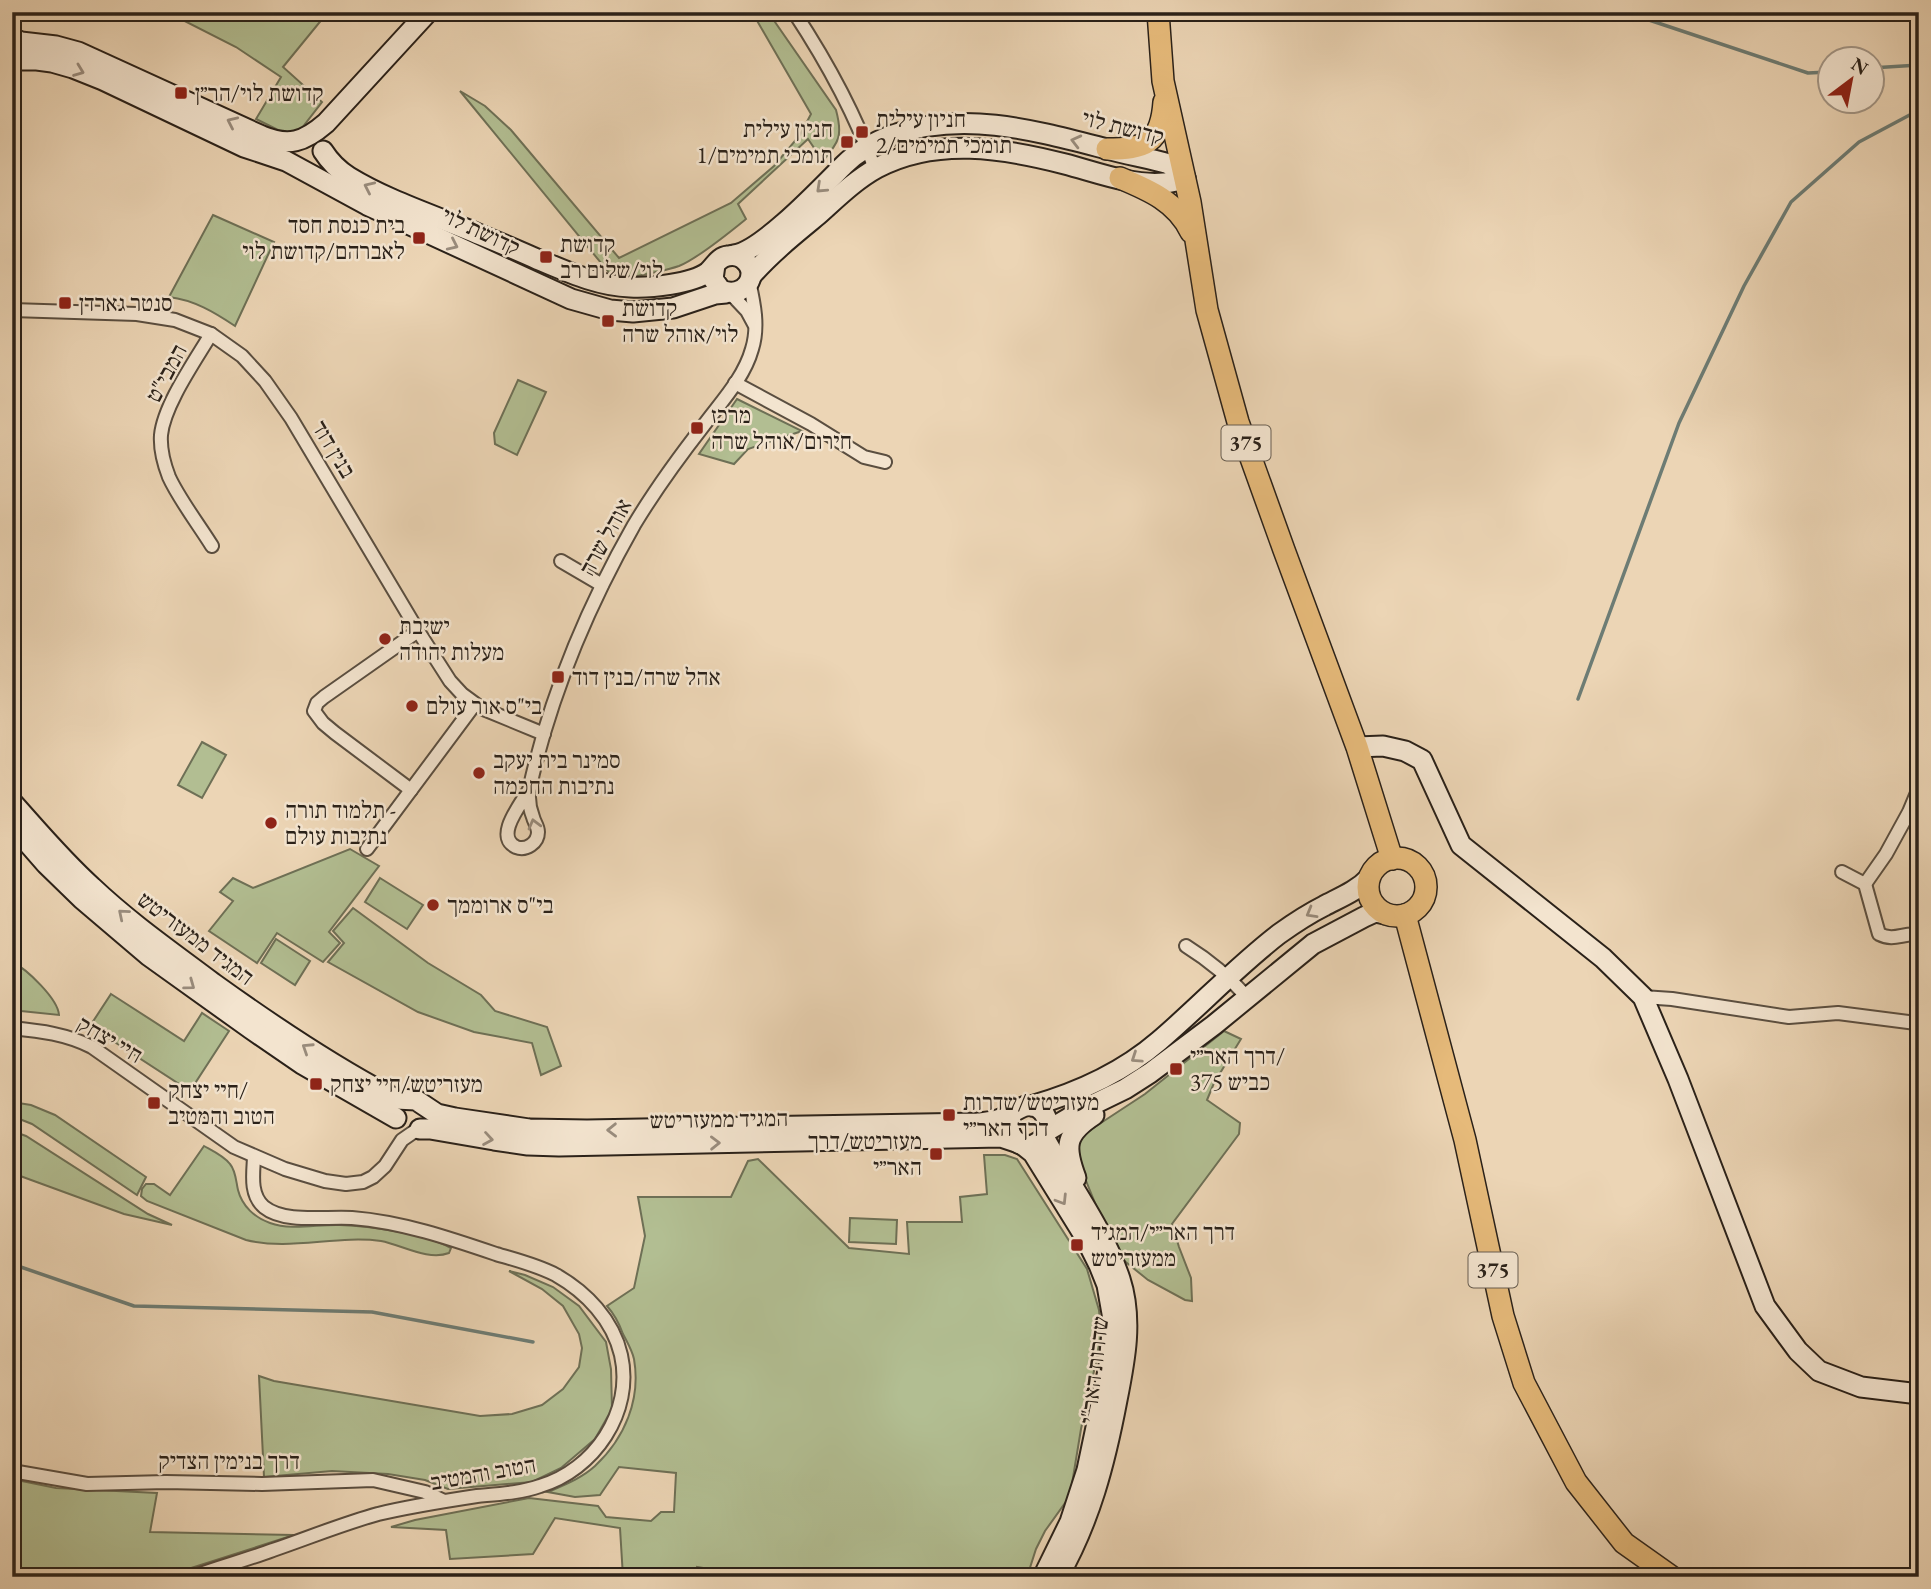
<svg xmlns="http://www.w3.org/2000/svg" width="1931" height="1589" viewBox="0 0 1931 1589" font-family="'EB Garamond','Frank Ruhl Libre',serif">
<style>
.green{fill:#b2be92;stroke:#6e7056;stroke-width:2}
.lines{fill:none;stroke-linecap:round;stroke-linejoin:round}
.stream{stroke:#6d7c74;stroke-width:3.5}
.street-casing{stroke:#5a4e40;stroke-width:16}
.secondary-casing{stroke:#2a2119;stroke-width:23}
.primary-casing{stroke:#2a2119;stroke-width:24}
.street{stroke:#f3e4cf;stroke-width:12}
.secondary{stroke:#f3e4cf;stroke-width:19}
.primary{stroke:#e6ba7a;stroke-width:21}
.oneway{stroke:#998c7d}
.poi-dot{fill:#8f2418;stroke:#f3e4cf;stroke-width:2.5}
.labels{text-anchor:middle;stroke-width:5;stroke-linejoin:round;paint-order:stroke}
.shield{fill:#f3e4cf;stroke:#665c50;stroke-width:2}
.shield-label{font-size:21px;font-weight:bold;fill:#2a2119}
.poi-label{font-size:23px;fill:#2a2119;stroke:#f3e4cf;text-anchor:start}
.street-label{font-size:23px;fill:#2a2119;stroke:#f3e4cf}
</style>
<rect width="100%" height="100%" fill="#ecd5b5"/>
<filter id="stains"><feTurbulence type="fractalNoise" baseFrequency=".00286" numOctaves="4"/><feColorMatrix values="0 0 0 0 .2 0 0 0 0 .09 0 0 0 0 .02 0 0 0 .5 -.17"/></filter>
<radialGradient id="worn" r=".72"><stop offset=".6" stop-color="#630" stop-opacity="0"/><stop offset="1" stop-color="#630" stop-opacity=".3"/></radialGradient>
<g class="green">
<path d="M 167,12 L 328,12 L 283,67 L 322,102 L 298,133 L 286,134 L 256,119 L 281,77 L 236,47 Z"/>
<path d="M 752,12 L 768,12 L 836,110 C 843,136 839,142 823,161 L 808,139 L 738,204 L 746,219 C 730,232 697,259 679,266 C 658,273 636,276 615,280 L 460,91 L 485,106 L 511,130 L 619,258 L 731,203 L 774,166 L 800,135 L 811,114 Z"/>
<path d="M 213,215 L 274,242 L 235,326 C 214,312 194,300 169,297 Z"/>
<path d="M 518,380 L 546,392 L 517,455 L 495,444 L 494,433 Z"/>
<path d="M 737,399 L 802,431 L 748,449 L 734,464 L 699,454 Z"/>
<path d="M 202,742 L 226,755 L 202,798 L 178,785 Z"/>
<path d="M 350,849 L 379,866 L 329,932 L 340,943 L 323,962 L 277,933 L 257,963 L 209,931 L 233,901 L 220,892 L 233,878 L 253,888 Z"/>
<path d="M 380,878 L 423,905 L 407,929 L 365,902 Z"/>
<path d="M 353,908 L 428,963 L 481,995 L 495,1011 L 547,1027 L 561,1066 L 541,1075 L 532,1043 L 474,1032 L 418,1012 L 328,962 L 344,943 L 333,931 Z"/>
<path d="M 276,939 L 310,961 L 295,985 L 261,963 Z"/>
<path d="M 12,962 C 27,969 58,999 59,1015 L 21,1011 L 13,1004 Z"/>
<path d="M 111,994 L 184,1041 L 202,1013 L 229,1031 L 190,1091 L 90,1026 Z"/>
<path d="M 1224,1031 L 1241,1039 L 1214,1083 L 1207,1100 L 1240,1123 L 1239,1134 L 1172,1224 L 1179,1247 L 1191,1278 L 1192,1301 L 1185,1300 L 1148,1280 L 1122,1259 L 1112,1245 L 1076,1156 L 1081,1136 L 1145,1094 Z"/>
<path d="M 12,1102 L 31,1105 L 55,1115 L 146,1177 L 137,1195 L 32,1124 L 12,1116 Z"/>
<path d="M 12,1131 L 26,1136 L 148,1214 L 172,1225 L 124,1214 L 12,1173 Z"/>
<path d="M 204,1146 C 213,1151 224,1156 230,1164 C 236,1171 236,1182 238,1190 C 242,1206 255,1218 270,1223 C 292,1231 318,1224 340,1225 C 370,1226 425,1234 451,1248 L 449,1253 C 428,1261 402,1245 381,1241 C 336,1235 290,1251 246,1240 L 147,1201 L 141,1196 L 142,1189 L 146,1184 L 154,1184 L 170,1195 Z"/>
<path d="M 984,1155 L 1005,1155 L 1017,1159 L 1087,1269 L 1099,1310 L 1101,1334 L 1096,1362 L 1081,1429 L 1070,1496 L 1045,1531 L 1036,1549 L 1027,1577 L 755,1577 L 697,1567 L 695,1577 L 623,1577 L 620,1528 L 555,1518 L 533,1554 L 450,1559 L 446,1530 L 391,1527 L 415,1520 L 529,1498 L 598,1506 L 606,1517 L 651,1521 L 661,1512 L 674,1512 L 676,1473 L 619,1467 L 600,1495 L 575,1497 L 548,1492 C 564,1485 582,1478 595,1466 C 625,1438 641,1399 634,1359 C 632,1350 627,1342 623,1334 C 619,1323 615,1315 607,1306 L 634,1288 L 645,1236 L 638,1197 L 731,1197 L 748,1161 L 758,1159 L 849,1248 L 909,1254 L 907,1222 L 962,1222 L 960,1197 L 987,1194 Z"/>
<path d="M 850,1218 L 897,1220 L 896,1244 L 849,1242 Z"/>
<path d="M 509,1271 L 525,1275 L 553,1287 L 579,1306 L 606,1342 L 611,1369 L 612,1409 L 595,1439 L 561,1468 L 532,1482 L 448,1489 L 425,1480 L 388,1474 L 332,1471 L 264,1477 L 259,1376 L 274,1381 L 480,1416 L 512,1414 L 542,1405 L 563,1389 L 579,1367 L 582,1348 L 579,1334 L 563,1306 L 542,1289 Z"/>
<path d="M 12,1479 L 56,1488 L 157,1493 L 150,1532 L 294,1535 L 163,1577 L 12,1577 Z"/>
</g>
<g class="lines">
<g class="stream">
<path d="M 1625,12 L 1808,73 L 1829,72"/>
<path d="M 1871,68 L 1919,65"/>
<path d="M 1578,699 L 1679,423 L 1744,286 L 1791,202 L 1859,142 L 1919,110"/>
<path d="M 12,1264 L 134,1306 L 372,1312 L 533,1342"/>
</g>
<g class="street-casing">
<g id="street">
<path d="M 794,12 C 825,59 856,116 875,169"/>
<path d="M 730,293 L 747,311 L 754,324"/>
<path d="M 12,310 L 137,314 L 175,320 L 211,334 L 242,356 L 265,381 L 291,418 L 418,631 L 450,681 L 462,694 L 481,708 L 544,734"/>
<path d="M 211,334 C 195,361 164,405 161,435 C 160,449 164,464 169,477 C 179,499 199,525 212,546"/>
<path d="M 735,383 L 811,424 L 864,457 L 885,462"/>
<path d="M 561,561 L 602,585"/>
<path d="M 530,788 C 523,802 493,836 516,847 C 526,851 538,843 538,832 C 538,826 534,822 533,817 C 529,807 528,796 530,786 C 551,694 588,606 634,525 C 655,490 679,457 704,425 C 721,402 744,378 752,349 C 759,327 754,303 749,281"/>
<path d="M 411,790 L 335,733 L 323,723 L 314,711 L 317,703 L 324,697 L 418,631"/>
<path d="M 367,849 L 475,704"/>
<path d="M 1842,872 L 1865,884 L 1879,934 C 1895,942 1903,932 1919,935"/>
<path d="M 1865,884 L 1886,854 L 1909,812 L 1919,788"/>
<path d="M 1186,946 C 1210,961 1229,977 1247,997"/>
<path d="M 1643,997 L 1672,999 L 1789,1017 L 1838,1013 L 1916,1023 L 1919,1026"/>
<path d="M 12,1028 C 41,1031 66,1034 92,1047 L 234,1147 L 285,1169 L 325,1181 L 346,1184 L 363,1182 L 373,1177 L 385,1166 L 402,1140 L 415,1131"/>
<path d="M 12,1471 L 87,1484 L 166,1482 L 262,1484 L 373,1480 L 425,1492 L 444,1501"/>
<path d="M 192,1577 C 219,1567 246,1560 273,1550 C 308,1538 342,1524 378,1514 C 411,1506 444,1501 477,1496 C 498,1494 520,1493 540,1486 C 594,1470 634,1412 621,1355 C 613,1320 586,1292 556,1275 C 537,1265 516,1260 496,1254 C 449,1238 402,1222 352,1218 C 327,1216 285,1224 264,1207 C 250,1195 253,1175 254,1158"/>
</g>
</g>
<g class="secondary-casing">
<g id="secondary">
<path d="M 12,38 L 21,42 L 56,46 L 78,52 L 262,136 C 289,147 304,142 326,123 L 428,12"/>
<path d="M 12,60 L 37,60 L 52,62 L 73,68 L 103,80 L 244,147 L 286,161 L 367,205 L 571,299 L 610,310 L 633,312 L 673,308 L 715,294 L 726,293"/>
<path d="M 323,151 C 330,162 338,170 349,177 C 385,199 427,213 466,229 C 490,239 515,249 539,260 C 568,272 598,286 630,287 C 650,288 692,284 708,272 C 715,266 718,257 728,256 C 733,255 739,256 743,259 C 762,274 744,300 721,290 L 713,279 L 715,265"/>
<path d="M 734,255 C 762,251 822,187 844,165 C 858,151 874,142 893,135 C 964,110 1037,131 1107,149 C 1128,155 1149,158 1169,164 L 1185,178"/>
<path d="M 751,276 C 771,253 795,234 818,215 C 836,199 855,180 877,168 C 936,137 1003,148 1065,164 C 1096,172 1131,186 1164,183 C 1171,183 1178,180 1185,178"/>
<path d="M 1357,747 L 1383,746 L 1405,751 L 1422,760 L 1461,845 L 1603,958 L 1643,997 L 1678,1079 L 1765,1306 L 1798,1351 L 1819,1371 L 1861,1387 L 1919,1394"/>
<path d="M 12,802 C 38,831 63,861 92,887 C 130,923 172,952 213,983 C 270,1024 326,1062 388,1095 L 396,1099 L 416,1100 L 437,1114 L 455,1118 L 529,1129 L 587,1130 L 978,1123 C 985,1122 993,1122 1000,1119 C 1014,1114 1028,1096 1043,1112 C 1046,1116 1048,1122 1047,1127 C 1047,1133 1044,1138 1040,1141 C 1020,1156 999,1131 1014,1111"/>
<path d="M 12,825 L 46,864 L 82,899 L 149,956 L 251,1029 L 302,1064 L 396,1118"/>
<path d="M 1031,1106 C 1077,1093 1123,1072 1159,1041 C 1200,1006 1236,967 1279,934 C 1293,924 1308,914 1324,906 C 1339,898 1357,891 1369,878"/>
<path d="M 420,1129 L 430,1129 L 494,1140 L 528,1145 L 559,1146 L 1001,1137 L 1019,1143"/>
<path d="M 1047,1131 L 1086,1108 L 1125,1089 L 1150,1073 L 1214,1025 L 1313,944 L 1364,917 L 1375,912 L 1385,914"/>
<path d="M 1044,1137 C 1069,1184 1103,1228 1120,1279 C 1133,1319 1125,1360 1117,1400 C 1105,1463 1090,1521 1058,1577"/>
<path d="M 1023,1145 L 1033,1153 L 1085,1237 L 1099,1265 L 1107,1285 L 1113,1319 L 1109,1366 L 1087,1470 L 1070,1522 L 1043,1577"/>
<path d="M 1076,1178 C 1064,1146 1065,1134 1094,1115"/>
</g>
</g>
<g class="primary-casing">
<g id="primary">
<path d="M 1158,12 L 1163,81 L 1190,202 L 1207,310 L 1238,422 L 1284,550 L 1357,747 L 1392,859"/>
<path d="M 1107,149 C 1145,149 1161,144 1164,102"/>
<path d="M 1120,178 C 1149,190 1177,202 1191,232"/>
<circle cx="1397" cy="887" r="29"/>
<path d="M 1405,915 L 1465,1140 L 1503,1316 L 1524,1383 L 1576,1482 L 1624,1543 L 1672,1577"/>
</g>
</g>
<use href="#street" class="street"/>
<use href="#secondary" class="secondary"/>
<use href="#primary" class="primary"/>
</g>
<defs><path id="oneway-chevron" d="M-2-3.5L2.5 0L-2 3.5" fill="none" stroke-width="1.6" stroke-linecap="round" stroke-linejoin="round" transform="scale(1.75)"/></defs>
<g class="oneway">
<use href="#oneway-chevron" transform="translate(79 71) rotate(21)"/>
<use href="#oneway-chevron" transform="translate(232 122) rotate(-155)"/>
<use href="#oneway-chevron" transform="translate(1076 141) rotate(-166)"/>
<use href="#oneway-chevron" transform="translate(369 187) rotate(-155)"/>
<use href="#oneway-chevron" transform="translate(821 188) rotate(137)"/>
<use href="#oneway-chevron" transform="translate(453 245) rotate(25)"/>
<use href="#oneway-chevron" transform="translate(534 824) rotate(-105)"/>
<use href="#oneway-chevron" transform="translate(1311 913) rotate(150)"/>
<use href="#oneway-chevron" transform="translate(123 914) rotate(-140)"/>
<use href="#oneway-chevron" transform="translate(190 985) rotate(36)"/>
<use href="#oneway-chevron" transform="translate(307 1048) rotate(-147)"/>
<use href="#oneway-chevron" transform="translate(1136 1058) rotate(146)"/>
<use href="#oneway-chevron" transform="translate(612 1130) rotate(179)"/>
<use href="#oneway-chevron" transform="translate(488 1139) rotate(9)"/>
<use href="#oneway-chevron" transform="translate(715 1143) rotate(-1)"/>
<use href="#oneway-chevron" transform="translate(1062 1200) rotate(58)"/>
</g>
<g class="poi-dot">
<rect x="174" y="86" width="14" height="14" rx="3.5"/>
<rect x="855" y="125" width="14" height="14" rx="3.5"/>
<rect x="840" y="135" width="14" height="14" rx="3.5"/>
<rect x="412" y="231" width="14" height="14" rx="3.5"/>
<rect x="539" y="250" width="14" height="14" rx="3.5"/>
<rect x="58" y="296" width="14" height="14" rx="3.5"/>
<rect x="601" y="314" width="14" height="14" rx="3.5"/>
<rect x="690" y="421" width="14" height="14" rx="3.5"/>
<circle cx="385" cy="639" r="7"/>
<rect x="551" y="670" width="14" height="14" rx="3.5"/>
<circle cx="412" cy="706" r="7"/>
<circle cx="479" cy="773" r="7"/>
<circle cx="271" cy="823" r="7"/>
<circle cx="433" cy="905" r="7"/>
<rect x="1169" y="1062" width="14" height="14" rx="3.5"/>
<rect x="309" y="1077" width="14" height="14" rx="3.5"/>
<rect x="147" y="1096" width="14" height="14" rx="3.5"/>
<rect x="942" y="1108" width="14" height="14" rx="3.5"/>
<rect x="929" y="1147" width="14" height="14" rx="3.5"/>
<rect x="1070" y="1238" width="14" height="14" rx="3.5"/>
</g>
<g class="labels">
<g class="shield">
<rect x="1221.5" y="425.5" width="49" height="35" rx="5"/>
<rect x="1468.5" y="1252.5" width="49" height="35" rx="5"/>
</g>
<g class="shield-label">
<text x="1246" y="450">375</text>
<text x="1493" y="1277">375</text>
</g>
<g class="poi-label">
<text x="195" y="101">קדושת לוי/הר״ן</text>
<text x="876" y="127">חניון עילית<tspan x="876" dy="26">2/תומכי תמימים</tspan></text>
<text x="833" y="137" text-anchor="end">חניון עילית<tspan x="833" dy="26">1/תומכי תמימים</tspan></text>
<text x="405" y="233" text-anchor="end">בית כנסת חסד<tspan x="405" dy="26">לאברהם/קדושת לוי</tspan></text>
<text x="560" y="252">קדושת<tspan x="560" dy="26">לוי/שלום רב</tspan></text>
<text x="79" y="311">סנטר גארדן</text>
<text x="622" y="316">קדושת<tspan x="622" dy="26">לוי/אוהל שרה</tspan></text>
<text x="711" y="423">מרכז<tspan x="711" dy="26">חירום/אוהל שרה</tspan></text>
<text x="399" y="634">ישיבת<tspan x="399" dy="26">מעלות יהודה</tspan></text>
<text x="572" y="685">אהל שרה/בנין דוד</text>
<text x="426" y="714">בי"ס אור עולם</text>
<text x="493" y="768">סמינר בית יעקב<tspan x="493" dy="26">נתיבות החכמה</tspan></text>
<text x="285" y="818">תלמוד תורה -<tspan x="285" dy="26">נתיבות עולם</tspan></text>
<text x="447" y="913">בי"ס ארוממך</text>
<text x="1190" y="1064">דרך האר״י/<tspan x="1190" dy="26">כביש 375</tspan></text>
<text x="330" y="1092">מעזריטש/חיי יצחק</text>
<text x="168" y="1098">חיי יצחק/<tspan x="168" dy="26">הטוב והמטיב</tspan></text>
<text x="963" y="1110">מעזריטש/שדרות<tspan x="963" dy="26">דרך האר״י</tspan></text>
<text x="922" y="1149" text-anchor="end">מעזריטש/דרך<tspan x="922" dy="26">האר״י</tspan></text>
<text x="1091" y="1240">דרך האר״י/המגיד<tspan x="1091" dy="26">ממעזריטש</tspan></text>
</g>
<g class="street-label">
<text transform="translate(1123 127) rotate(14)" y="8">קדושת לוי</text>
<text transform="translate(481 231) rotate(25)" y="8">קדושת לוי</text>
<text transform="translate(166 373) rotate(-62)" y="8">המבי"ט</text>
<text transform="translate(334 449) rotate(59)" y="8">בנין דוד</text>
<text transform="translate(605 537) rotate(-61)" y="8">אוהל שרה</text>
<text transform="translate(196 938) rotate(37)" y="8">המגיד ממעזריטש</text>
<text transform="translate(110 1039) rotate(30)" y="8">חיי יצחק</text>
<text transform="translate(719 1119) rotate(-1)" y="8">המגיד ממעזריטש</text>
<text transform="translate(1094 1370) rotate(-83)" y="8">שדרות האר"י</text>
<text x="229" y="1469">דרך בנימין הצדיק</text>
<text transform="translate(483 1473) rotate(-10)" y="8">הטוב והמטיב</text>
</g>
</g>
<rect width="1931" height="1589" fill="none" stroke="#ecd5b5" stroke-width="42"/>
<rect x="14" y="14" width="1903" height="1561" fill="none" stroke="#2a2119" stroke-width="3.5"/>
<rect x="21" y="21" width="1889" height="1547" fill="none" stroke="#2a2119" stroke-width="2"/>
<g transform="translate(1851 80) rotate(32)"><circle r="33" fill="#f3e4cf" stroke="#a39686" stroke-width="2"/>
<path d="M0-5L12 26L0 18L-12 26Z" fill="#8f2418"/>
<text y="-10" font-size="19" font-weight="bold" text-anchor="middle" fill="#2a2119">N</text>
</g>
<rect width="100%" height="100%" filter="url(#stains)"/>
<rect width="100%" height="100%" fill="url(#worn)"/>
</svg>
